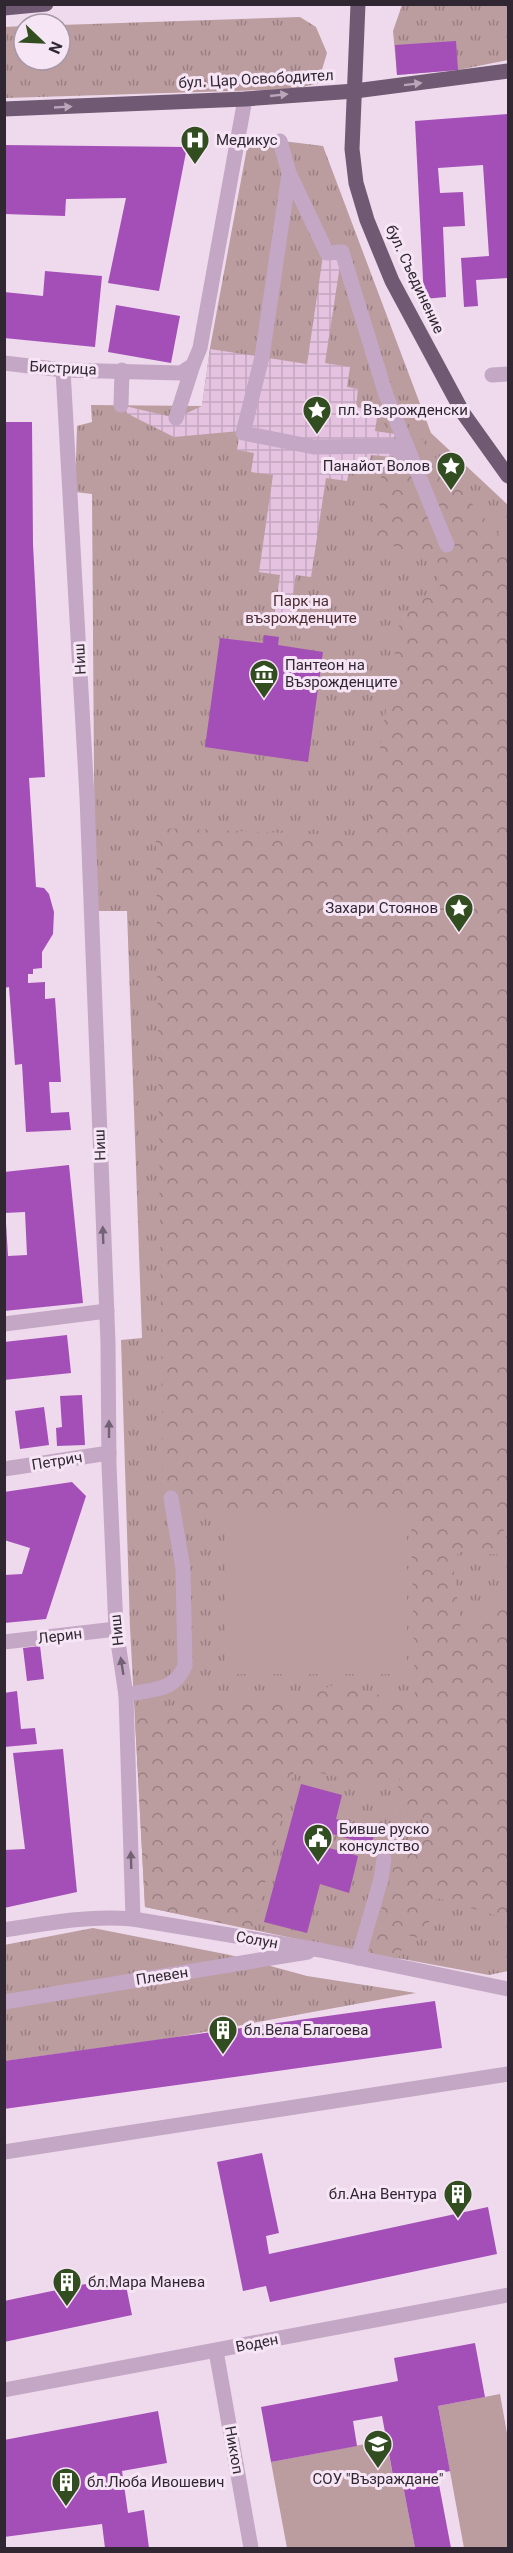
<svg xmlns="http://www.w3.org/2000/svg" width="513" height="2553" viewBox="0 0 513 2553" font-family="Roboto,sans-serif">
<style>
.grass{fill:url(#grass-tufts)}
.forest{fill:url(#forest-crowns)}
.pitch{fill:#bb9c9f}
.plaza{fill:url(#plaza-grid)}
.building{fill:#a44eb8}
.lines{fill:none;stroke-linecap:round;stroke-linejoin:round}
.minor{stroke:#c4a7c4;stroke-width:15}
.major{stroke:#705972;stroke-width:15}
.oneway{fill:#baa6ba}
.oneway2{fill:#736174}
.labels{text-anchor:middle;stroke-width:6;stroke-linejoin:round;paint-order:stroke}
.street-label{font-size:15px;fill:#312732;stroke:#f6e5f5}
.poi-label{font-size:15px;fill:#312732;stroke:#f6e5f5;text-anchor:start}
.park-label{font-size:15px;fill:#4d2d30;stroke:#f6e5f5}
</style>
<defs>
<pattern id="grass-tufts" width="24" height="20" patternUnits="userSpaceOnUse" patternTransform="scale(1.5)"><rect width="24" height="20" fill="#bb9c9f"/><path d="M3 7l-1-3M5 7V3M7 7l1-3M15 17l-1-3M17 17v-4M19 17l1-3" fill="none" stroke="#997f82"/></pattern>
<pattern id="forest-crowns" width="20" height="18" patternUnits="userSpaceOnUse" patternTransform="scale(1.5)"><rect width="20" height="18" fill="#bb9c9f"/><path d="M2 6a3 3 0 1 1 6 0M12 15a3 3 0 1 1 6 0" fill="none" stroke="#997f82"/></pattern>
<pattern id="plaza-grid" width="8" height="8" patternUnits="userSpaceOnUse" patternTransform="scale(1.5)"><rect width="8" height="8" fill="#e4c2e0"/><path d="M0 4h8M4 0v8" fill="none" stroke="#c4a7c1"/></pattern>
</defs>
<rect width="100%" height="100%" fill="#eedaec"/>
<g class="grass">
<path d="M 402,5 L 508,5 L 508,60 L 458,70 L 397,75 L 393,31 Z"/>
<path d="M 300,17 L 316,27 L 327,53 L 318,83 L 296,89 L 5,98 L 4,27 L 24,26 L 24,60 L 60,60 L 60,25 Z"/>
<path d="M 249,137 L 323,146 L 431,433 L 508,505 L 508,1971 L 489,1975 L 316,1943 L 145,1907 L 130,1627 L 121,1340 L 142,1338 L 127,911 L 95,911 L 92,494 L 75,492 L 77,426 L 92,422 L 91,405 L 202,406 L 210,348 Z"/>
<path d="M 93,1928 L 230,1955 L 307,1976 L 416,1993 L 166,2039 L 5,2061 L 4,1945 Z"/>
</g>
<path class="forest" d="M 386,395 L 477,510 L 508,545 L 508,1508 L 491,1506 L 504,1531 L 506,1552 L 504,1555 L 459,1552 L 453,1563 L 461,1630 L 508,1588 L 508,1919 L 437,1898 L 423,1939 L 407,1935 L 398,1959 L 369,1953 L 400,1845 L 417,1848 L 423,1817 L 393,1808 L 400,1779 L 392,1776 L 389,1789 L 295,1767 L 253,1930 L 145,1907 L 135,1720 L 199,1697 L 295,1698 L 337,1684 L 415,1704 L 411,1514 L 163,1512 L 156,828 L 366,836 L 401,615 L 440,588 C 438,558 427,559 400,552 C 391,539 377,545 364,537 L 364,523 L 379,517 Z"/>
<g class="pitch">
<rect x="225" y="1518" width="182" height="156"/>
<path d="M 500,2394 L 508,2439 L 508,2548 L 464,2548 L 438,2406 Z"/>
<path d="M 386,2440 L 394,2481 L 402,2480 L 415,2548 L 287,2548 L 271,2462 Z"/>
</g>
<path class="plaza" d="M 324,249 L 342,252 L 325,363 L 350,367 L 347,387 L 358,389 L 356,407 L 378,411 L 375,431 L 395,434 L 391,457 L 371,455 L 368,470 L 350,467 L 347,481 L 326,478 L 311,577 L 296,575 L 289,622 L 274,619 L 280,575 L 259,572 L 273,475 L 251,472 L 254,453 L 237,450 L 240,431 L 174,437 L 128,414 L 121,405 L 176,418 L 202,406 L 210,349 L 307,364 Z"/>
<g class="building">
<path d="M 456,41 L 458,70 L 397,75 L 395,45 Z"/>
<path d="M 508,114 L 508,278 L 476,280 L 478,306 L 464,307 L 461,258 L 489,256 L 483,165 L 438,168 L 440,193 L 463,192 L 465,226 L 443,227 L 446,297 L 424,299 L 415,121 Z"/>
<path d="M 4,145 L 187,147 L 159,291 L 108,283 L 126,198 L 66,199 L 65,216 L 4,214 Z"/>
<path d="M 45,271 L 102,276 L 95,347 L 4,338 L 4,292 L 43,296 Z"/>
<path d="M 116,305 L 180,316 L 171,363 L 108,352 Z"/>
<path d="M 4,422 L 32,422 L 33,544 L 45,777 L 29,778 L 36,887 L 44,888 L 49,894 L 54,912 L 53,934 L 42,952 L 42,968 L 33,969 L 33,974 L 28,974 L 28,983 L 45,982 L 45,999 L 55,998 L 61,1082 L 49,1082 L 51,1113 L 69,1112 L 71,1130 L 26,1132 L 22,1064 L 15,1065 L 9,987 L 4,988 Z"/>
<path d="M 264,635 L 279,637 L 278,645 L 323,652 L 308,762 L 205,747 L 220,638 L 263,643 Z"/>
<path d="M 69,1165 L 83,1303 L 4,1311 L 4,1223 L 6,1223 L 8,1256 L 27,1255 L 25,1212 L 4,1213 L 4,1172 Z"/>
<path d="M 67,1335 L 71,1373 L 4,1380 L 4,1342 Z"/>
<path d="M 82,1395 L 85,1445 L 57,1446 L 56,1428 L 62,1427 L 60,1396 Z"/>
<path d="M 44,1407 L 49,1445 L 20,1449 L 15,1411 Z"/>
<path d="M 72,1482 L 86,1496 L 46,1619 L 4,1623 L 4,1575 L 22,1574 L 30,1548 L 4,1540 L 4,1492 Z"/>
<path d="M 40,1646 L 44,1679 L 27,1681 L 23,1648 Z"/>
<path d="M 17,1691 L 21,1729 L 35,1728 L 37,1744 L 4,1747 L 4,1693 Z"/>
<path d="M 63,1749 L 77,1892 L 4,1908 L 4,1850 L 25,1849 L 13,1753 Z"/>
<path d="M 301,1784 L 342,1795 L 336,1819 L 376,1829 L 371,1845 L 332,1834 L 329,1848 L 358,1856 L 354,1873 L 349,1893 L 320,1884 L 307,1933 L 264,1922 Z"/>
<path d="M 435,2001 L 442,2048 L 4,2109 L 4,2061 Z"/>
<path d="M 262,2153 L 279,2233 L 266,2236 L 269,2254 L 488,2207 L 497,2254 L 270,2302 L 266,2286 L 243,2291 L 217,2162 Z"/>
<path d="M 124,2276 L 132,2315 L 4,2342 L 4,2301 Z"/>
<path d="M 475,2343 L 485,2397 L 438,2406 L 450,2471 L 437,2474 L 451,2548 L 415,2548 L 402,2480 L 394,2481 L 382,2416 L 353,2421 L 357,2446 L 271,2462 L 261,2407 L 398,2381 L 394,2358 Z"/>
<path d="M 158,2411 L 167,2463 L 122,2471 L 128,2513 L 144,2510 L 149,2548 L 105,2548 L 102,2524 L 4,2537 L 4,2440 Z"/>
</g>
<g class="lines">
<g class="minor">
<path d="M 280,141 L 289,173 L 327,253 L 342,252 L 386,395 L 447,545"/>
<path d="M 289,174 L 262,357 L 243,433 L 314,447 L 393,446 L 413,464"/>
<path d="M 4,363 L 63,370 L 181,373 L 193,365 L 200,348 L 245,99"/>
<path d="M 63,370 L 87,797 L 108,1343 L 109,1465 L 116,1629 L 126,1695 L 133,1919"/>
<path d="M 492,375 L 508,374"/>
<path d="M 121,405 L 122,370"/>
<path d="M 176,418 L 193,365"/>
<path d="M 4,1324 L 107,1311"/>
<path d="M 4,1469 L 109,1453"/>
<path d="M 4,1642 L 116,1629"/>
<path d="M 126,1695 C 152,1688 173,1693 185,1666 L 183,1569 L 171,1498"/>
<path d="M 4,1930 C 48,1923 89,1915 133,1919 L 320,1950 L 508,1989"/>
<path d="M 358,1958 L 381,1879 L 384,1859"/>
<path d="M 4,2002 L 308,1952"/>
<path d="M 4,2152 L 508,2074"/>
<path d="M 216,2351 L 251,2548"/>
<path d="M 4,2390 L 508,2295"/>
</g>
<g class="major">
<path d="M 358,4 L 352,149 L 356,183 L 367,220 L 392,281 L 463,413 L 508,476"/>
<path d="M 4,8 L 46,4"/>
<path d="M 4,109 L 245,99 L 355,91 L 508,71"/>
</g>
</g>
<defs><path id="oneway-solid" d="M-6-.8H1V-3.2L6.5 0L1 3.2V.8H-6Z" transform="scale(1.5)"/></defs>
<g class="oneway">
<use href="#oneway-solid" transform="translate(413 84) rotate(-7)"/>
<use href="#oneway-solid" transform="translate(279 95) rotate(-6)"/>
<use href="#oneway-solid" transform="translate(63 107) rotate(-3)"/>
</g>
<g class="oneway2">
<use href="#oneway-solid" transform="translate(103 1235) rotate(-92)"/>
<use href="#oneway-solid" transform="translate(109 1429) rotate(-90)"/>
<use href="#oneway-solid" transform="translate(122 1666) rotate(-99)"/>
<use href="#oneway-solid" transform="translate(131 1860) rotate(-92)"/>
</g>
<defs>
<g id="hospital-pin" transform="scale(1.5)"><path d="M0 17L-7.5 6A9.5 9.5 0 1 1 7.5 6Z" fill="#324e21" stroke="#f6e5f5"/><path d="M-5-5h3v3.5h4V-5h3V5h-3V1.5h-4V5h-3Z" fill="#fff"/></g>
<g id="sight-pin" transform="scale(1.5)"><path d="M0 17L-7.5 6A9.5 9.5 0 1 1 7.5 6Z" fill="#324e21" stroke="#f6e5f5"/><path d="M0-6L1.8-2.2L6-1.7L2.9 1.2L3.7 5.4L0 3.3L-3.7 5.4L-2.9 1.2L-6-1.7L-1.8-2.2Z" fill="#fff"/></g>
<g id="museum-pin" transform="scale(1.5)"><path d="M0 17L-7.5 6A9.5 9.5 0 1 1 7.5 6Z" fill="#324e21" stroke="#f6e5f5"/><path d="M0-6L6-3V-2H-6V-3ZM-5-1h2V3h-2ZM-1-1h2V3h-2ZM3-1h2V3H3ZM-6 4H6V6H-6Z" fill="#fff"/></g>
<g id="civic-pin" transform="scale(1.5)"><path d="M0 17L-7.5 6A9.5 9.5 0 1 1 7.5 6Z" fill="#324e21" stroke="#f6e5f5"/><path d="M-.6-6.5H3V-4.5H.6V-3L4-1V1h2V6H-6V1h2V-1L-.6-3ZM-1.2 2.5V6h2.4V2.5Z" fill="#fff"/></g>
<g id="building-pin" transform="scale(1.5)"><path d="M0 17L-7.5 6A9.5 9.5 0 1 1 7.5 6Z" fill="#324e21" stroke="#f6e5f5"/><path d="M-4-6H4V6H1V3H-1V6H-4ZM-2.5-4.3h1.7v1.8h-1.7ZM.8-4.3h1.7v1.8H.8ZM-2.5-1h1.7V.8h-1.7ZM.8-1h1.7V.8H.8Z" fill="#fff"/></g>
<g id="school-pin" transform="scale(1.5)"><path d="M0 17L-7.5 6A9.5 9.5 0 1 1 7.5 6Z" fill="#324e21" stroke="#f6e5f5"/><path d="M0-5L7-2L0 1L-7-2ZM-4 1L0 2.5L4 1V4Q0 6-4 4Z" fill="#fff"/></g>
</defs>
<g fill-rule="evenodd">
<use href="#hospital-pin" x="195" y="140"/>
<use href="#sight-pin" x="317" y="410"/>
<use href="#sight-pin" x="451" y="466"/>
<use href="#museum-pin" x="264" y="674"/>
<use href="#sight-pin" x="459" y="908"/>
<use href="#civic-pin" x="318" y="1838"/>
<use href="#building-pin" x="223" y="2030"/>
<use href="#building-pin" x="458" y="2194"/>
<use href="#building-pin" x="67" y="2282"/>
<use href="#school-pin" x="378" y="2444"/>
<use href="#building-pin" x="66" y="2482"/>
</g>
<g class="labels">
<g class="street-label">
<text transform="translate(256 79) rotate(-3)" y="5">бул. Цар Освободител</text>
<text transform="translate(415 279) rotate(65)" y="5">бул. Съединение</text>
<text transform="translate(63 368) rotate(3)" y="5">Бистрица</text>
<text transform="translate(80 659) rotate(-93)" y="5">Ниш</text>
<text transform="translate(100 1145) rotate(-92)" y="5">Ниш</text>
<text transform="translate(57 1461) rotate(-9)" y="5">Петрич</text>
<text transform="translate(117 1630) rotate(-96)" y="5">Ниш</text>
<text transform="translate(60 1636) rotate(-7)" y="5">Лерин</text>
<text transform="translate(257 1940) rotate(10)" y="5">Солун</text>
<text transform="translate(162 1976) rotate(-9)" y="5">Плевен</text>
<text transform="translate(257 2343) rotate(-11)" y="5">Воден</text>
<text transform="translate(234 2450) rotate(80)" y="5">Никюп</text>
</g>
<g class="poi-label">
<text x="216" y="145">Медикус</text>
<text x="338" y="415">пл. Възрожденски</text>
<text x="430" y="471" text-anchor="end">Панайот Волов</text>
<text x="285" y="670">Пантеон на<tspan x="285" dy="17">Възрожденците</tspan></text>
<text x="438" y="913" text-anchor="end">Захари Стоянов</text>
<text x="339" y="1834">Бивше руско<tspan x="339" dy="17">консулство</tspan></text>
<text x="244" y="2035">бл.Вела Благоева</text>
<text x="437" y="2199" text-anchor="end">бл.Ана Вентура</text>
<text x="88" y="2287">бл.Мара Манева</text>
<text x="378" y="2484" text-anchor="middle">СОУ "Възраждане"</text>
<text x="87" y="2487">бл.Люба Ивошевич</text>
</g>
<g class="park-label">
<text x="301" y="606">Парк на<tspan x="301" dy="17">възрожденците</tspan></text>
</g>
</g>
<rect width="513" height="2553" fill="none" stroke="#312732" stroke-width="12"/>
<g transform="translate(42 42) rotate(113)"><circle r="28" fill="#f6e5f5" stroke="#a799a7" stroke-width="1.5"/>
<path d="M0-4.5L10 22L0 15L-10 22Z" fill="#324e21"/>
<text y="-9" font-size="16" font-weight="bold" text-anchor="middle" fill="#312732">N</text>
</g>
</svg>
